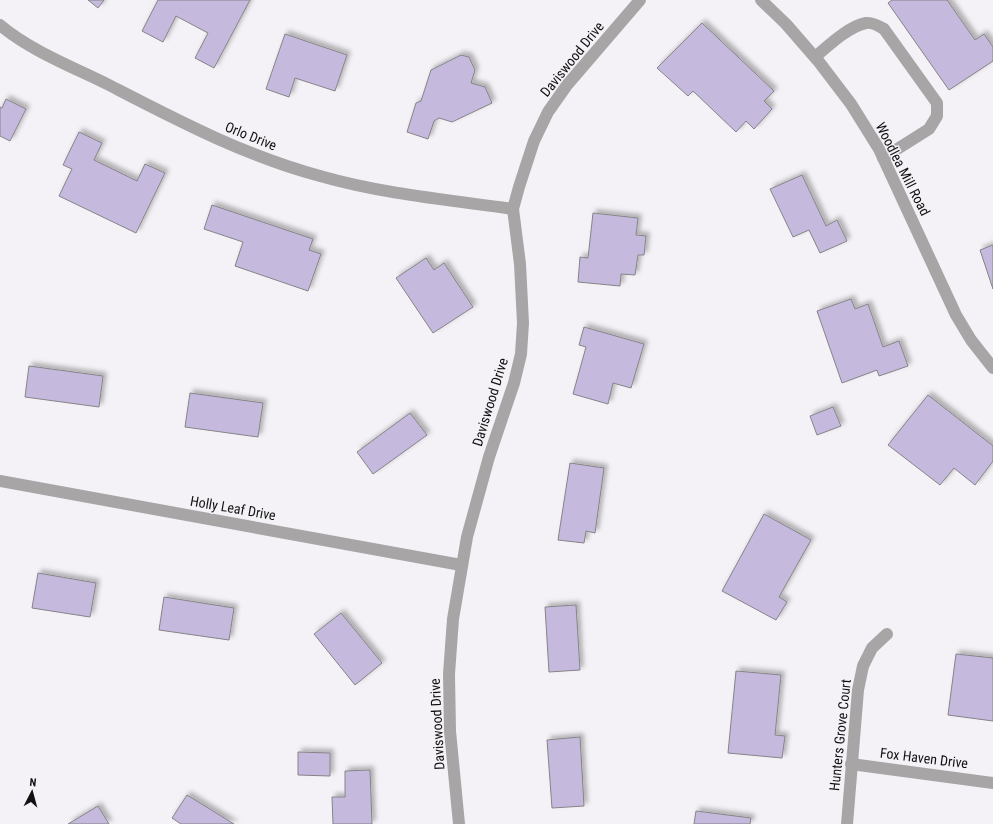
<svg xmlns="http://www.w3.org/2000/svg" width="993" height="824" viewBox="0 0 993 824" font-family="'Roboto Condensed',sans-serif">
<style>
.building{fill:#c6b9de;stroke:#858488;filter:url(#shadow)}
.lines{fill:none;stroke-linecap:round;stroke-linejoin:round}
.minor{stroke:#a7a5a6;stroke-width:12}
.labels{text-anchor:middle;stroke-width:3;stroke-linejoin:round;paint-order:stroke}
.street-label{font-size:14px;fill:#111112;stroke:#f4f2f6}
</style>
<defs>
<filter id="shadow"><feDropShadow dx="3.5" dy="-3.5" stdDeviation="2" flood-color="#0004"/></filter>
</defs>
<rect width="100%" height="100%" fill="#f4f2f6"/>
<g class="building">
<path d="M 88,0 L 104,0 L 98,8 Z"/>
<path d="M 158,0 L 250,0 L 214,68 L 195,58 L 208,33 L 176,16 L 163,42 L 142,31 Z"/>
<path d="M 892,0 L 947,0 L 975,40 L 984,34 L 993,47 L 993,61 L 949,90 L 888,3 Z"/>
<path d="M 702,23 L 774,91 L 764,101 L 772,109 L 754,129 L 746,121 L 736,132 L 693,91 L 688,96 L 657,68 Z"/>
<path d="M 285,34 L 347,55 L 335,91 L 295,78 L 289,97 L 266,89 Z"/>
<path d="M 461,55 L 469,57 L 475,70 L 471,83 L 485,87 L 492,103 L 452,122 L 439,118 L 434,121 L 428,139 L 407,132 L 416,103 L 421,101 L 431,70 Z"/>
<path d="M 6,99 L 26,109 L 10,141 L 0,136 L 0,107 L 2,108 Z"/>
<path d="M 79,132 L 102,143 L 94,160 L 137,181 L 145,164 L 165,173 L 136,233 L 59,196 L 72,169 L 63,165 Z"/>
<path d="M 802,175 L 826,226 L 837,220 L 847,241 L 820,253 L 809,230 L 793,237 L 770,189 Z"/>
<path d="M 212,205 L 313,239 L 309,250 L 321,254 L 308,291 L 235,266 L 243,242 L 204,229 Z"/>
<path d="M 593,213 L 638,218 L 636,235 L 646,236 L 644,255 L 638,255 L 635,275 L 621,274 L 620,286 L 578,282 L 580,257 L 588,258 Z"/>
<path d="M 993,245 L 993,289 L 980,250 Z"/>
<path d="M 426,258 L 434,270 L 444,263 L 473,307 L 433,333 L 396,278 Z"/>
<path d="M 851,299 L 855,309 L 868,304 L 883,347 L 899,341 L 908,366 L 879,376 L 877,370 L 842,383 L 817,311 Z"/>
<path d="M 584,327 L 644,344 L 631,388 L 613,383 L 608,404 L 573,394 L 586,347 L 579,345 Z"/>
<path d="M 29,366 L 103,376 L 99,407 L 25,397 Z"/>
<path d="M 190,393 L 263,403 L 258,437 L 185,427 Z"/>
<path d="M 928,395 L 993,446 L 993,461 L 975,485 L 954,468 L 940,485 L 888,445 Z"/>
<path d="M 833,407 L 841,426 L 817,435 L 810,416 Z"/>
<path d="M 410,413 L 427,435 L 373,474 L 357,452 Z"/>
<path d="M 570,463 L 604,468 L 595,533 L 586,531 L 584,543 L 558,540 Z"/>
<path d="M 764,514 L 811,540 L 779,597 L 787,602 L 776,620 L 722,591 Z"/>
<path d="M 38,573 L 96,583 L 90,617 L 32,608 Z"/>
<path d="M 164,597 L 234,608 L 229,640 L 159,630 Z"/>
<path d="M 576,605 L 580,670 L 549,672 L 545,607 Z"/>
<path d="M 341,613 L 382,663 L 355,685 L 314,634 Z"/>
<path d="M 956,654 L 993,658 L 993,721 L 948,715 Z"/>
<path d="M 736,671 L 781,675 L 775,735 L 785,736 L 782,758 L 728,753 Z"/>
<path d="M 580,737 L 584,806 L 552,808 L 547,740 Z"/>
<path d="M 298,752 L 330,753 L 330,776 L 298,775 Z"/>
<path d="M 370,770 L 372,824 L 333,824 L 332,797 L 345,797 L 345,771 Z"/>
<path d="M 187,795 L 234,824 L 181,824 L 172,818 Z"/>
<path d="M 98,806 L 109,824 L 68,824 Z"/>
<path d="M 696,811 L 751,818 L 750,824 L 694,824 Z"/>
</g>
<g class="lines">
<g class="minor">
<path d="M 761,0 L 786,24 L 819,62 L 851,104 L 879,149 L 956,315 L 971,340 L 993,368"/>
<path d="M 0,25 C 31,51 73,67 109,85 C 177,120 245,156 320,176 C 383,194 449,200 513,209"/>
<path d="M 815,57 C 828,46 849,26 866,23 C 872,22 879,26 884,29 L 937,103 L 937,116 L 929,129 L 883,158"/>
<path d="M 0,481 L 461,565"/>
<path d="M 851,764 L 993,783"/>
<path d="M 459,824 L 450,731 L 449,674 L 453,619 L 467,537 L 489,457 L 514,383 L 521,354 L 523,323 L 520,264 L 513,209 L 519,187 L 534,141 L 548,112 L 567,85 L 640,0"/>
<path d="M 847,824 L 858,690 L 863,666 L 872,648 L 887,634"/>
</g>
</g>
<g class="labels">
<g class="street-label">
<text transform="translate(572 59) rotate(-51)" y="5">Daviswood Drive</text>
<text transform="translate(251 136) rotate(22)" y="5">Orlo Drive</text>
<text transform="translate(903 169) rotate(63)" y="5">Woodlea Mill Road</text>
<text transform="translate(490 402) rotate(-73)" y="5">Daviswood Drive</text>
<text transform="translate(233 508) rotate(10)" y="5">Holly Leaf Drive</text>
<text transform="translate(437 724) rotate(-93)" y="5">Daviswood Drive</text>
<text transform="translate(840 735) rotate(-84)" y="5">Hunters Grove Court</text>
<text transform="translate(924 758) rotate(7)" y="5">Fox Haven Drive</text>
</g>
</g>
<g transform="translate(32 792) rotate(6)" stroke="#f4f2f6" stroke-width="3" paint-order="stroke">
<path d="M0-3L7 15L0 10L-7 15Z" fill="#111112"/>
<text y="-6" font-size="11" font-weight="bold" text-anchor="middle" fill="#111112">N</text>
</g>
</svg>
